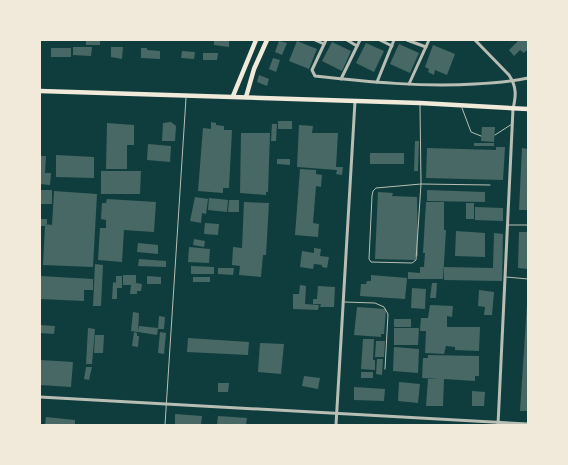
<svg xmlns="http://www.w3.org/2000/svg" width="568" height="465" viewBox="0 0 568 465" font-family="'Fira Sans',sans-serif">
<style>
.building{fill:#486865}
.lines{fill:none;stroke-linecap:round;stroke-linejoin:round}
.service{stroke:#b8beb3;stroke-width:1}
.minor{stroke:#b8beb3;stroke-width:3}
.secondary{stroke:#f1e9da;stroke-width:4.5}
.primary{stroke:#f1e9da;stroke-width:4.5}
</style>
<rect width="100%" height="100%" fill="#0f3d3e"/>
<g class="building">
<rect x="86" y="40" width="14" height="5"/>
<path d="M 214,40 L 229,40 L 229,47 L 214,45 Z"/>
<path d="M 519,40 L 528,40 L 528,49 L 524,53 L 520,50 L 514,56 L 509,50 Z"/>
<path d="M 279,41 L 287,43 L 282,55 L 275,52 Z"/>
<path d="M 297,41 L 317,49 L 309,69 L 289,61 Z"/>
<path d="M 332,42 L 351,51 L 342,71 L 322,61 Z"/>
<path d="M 366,43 L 384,51 L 374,72 L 356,63 Z"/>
<path d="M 399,44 L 419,53 L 410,73 L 390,64 Z"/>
<path d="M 433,45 L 455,54 L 447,75 L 435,70 L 434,75 L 428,72 L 429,69 L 425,67 Z"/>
<path d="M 73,47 L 92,47 L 91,56 L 73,55 Z"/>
<path d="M 111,47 L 123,47 L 122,59 L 111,57 Z"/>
<rect x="51" y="48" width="20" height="9"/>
<path d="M 141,48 L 147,48 L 147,50 L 160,51 L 160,59 L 141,58 Z"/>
<path d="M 182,51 L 195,52 L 194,59 L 181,58 Z"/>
<path d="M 203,53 L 218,53 L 217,60 L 203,60 Z"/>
<path d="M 273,58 L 280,60 L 276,72 L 269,69 Z"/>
<path d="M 259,75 L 269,79 L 267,86 L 257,82 Z"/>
<rect x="278" y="121" width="14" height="8"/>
<path d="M 171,122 L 176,126 L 175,141 L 162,141 L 163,123 Z"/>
<path d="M 211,122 L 216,123 L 216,125 L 224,126 L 224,130 L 232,130 L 229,188 L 223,188 L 223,193 L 198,191 L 203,128 L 211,129 Z"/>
<path d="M 107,123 L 134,125 L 134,145 L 127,145 L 127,169 L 106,169 Z"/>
<path d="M 272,124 L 277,124 L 276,141 L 271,141 Z"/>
<path d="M 299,125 L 313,126 L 312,133 L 338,133 L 336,167 L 343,167 L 342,175 L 336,174 L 337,170 L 297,167 Z"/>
<path d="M 482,127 L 495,127 L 494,142 L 481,141 Z"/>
<path d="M 241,133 L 270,133 L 268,192 L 266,192 L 266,195 L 240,193 Z"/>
<path d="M 415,141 L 419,141 L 418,171 L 414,171 Z"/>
<rect x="474" y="143" width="20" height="3"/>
<path d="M 148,144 L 171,146 L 170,162 L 147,160 Z"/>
<path d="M 496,147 L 505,147 L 503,180 L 426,178 L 427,148 L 496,150 Z"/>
<path d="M 522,148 L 528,149 L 528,210 L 519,210 Z"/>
<rect x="370" y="153" width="34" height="11"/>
<path d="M 56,155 L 94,157 L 94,178 L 56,177 Z"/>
<path d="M 40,156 L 46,156 L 45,173 L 51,173 L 50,185 L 40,184 Z"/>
<path d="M 277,159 L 290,159 L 290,165 L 277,164 Z"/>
<path d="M 300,169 L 316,170 L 316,174 L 322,175 L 321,187 L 316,186 L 313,223 L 319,224 L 318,237 L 295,235 Z"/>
<path d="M 101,171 L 141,171 L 140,194 L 101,194 Z"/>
<rect x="40" y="190" width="12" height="14"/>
<path d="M 427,190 L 485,192 L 485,202 L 427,201 Z"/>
<path d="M 54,191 L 97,194 L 93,267 L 43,265 L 45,226 L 40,226 L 40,219 L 47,219 L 47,224 L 45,224 L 52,225 Z"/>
<path d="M 378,192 L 393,193 L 392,196 L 417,197 L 418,256 L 415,257 L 415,260 L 375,259 Z"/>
<path d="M 195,197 L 208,199 L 206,214 L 202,213 L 201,223 L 190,221 Z"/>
<path d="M 209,198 L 228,200 L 227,212 L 208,210 Z"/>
<path d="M 107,199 L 156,202 L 154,232 L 124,230 L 122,262 L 98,260 L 100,228 L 106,228 L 106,220 L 101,219 L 102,203 L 106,203 Z"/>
<path d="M 229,200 L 239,200 L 239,212 L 228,212 Z"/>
<path d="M 244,202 L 269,203 L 266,255 L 263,255 L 261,277 L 239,275 L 240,266 L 232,265 L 233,247 L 242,248 Z"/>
<path d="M 426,202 L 444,202 L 444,230 L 446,230 L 443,279 L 408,279 L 408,272 L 420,273 L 420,267 L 424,267 L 425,253 L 423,253 Z"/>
<rect x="466" y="203" width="8" height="16"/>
<path d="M 475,207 L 503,208 L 503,221 L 475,220 Z"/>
<path d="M 205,223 L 219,224 L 218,235 L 204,234 Z"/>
<path d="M 456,231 L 485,233 L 485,257 L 455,256 Z"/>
<path d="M 519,232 L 528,232 L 528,269 L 518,268 Z"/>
<path d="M 494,233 L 503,234 L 502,281 L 444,280 L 444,267 L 493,268 Z"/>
<path d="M 194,239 L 205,241 L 204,247 L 193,245 Z"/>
<path d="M 138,243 L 158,245 L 158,254 L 137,252 Z"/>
<path d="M 189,247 L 210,249 L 209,263 L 188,262 Z"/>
<path d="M 314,248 L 321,249 L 320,256 L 329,257 L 327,268 L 322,267 L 322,265 L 314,264 L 313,269 L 300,267 L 302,251 L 314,253 Z"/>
<path d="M 139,259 L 166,261 L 166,267 L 138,266 Z"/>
<path d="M 95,264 L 103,265 L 101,306 L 93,306 Z"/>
<path d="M 191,266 L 214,267 L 214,274 L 191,274 Z"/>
<path d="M 218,268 L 234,268 L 233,275 L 218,274 Z"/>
<path d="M 123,275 L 136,275 L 136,283 L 142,284 L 141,291 L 137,291 L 137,294 L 130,294 L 131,285 L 123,285 Z"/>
<path d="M 371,275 L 407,278 L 405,299 L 360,296 L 361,284 L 366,284 L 367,281 L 371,281 Z"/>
<path d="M 40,276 L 93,279 L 93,290 L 84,290 L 84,301 L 40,299 Z"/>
<path d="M 116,276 L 122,276 L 122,288 L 117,288 L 117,299 L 112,299 L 113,282 L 116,283 Z"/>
<path d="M 147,276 L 161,277 L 161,284 L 147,284 Z"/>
<rect x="193" y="277" width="17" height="5"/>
<path d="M 432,283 L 437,283 L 436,298 L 430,298 Z"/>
<path d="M 300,285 L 306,286 L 305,304 L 319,305 L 318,310 L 293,309 L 293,294 L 299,294 Z"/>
<path d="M 318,286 L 335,287 L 334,307 L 320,307 L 321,304 L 313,304 L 313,299 L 317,299 Z"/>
<path d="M 412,288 L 426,289 L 425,309 L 411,308 Z"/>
<path d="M 479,290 L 494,292 L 492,315 L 484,315 L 485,307 L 478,306 Z"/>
<path d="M 527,304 L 528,304 L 528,411 L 520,411 Z"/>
<path d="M 430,305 L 453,306 L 452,317 L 447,316 L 447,327 L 480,327 L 479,351 L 455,350 L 455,347 L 446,346 L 444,354 L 425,353 L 426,331 L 420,331 L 421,318 L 428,318 Z"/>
<path d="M 357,307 L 386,309 L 384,334 L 381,334 L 381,337 L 354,335 Z"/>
<path d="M 133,312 L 139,313 L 138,332 L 131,331 Z"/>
<path d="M 159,316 L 165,317 L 164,329 L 158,329 Z"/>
<rect x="394" y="319" width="17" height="8"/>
<path d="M 40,325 L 55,326 L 54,334 L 40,333 Z"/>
<path d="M 139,326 L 158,328 L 157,335 L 138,332 Z"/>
<path d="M 88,328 L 95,329 L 92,364 L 86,364 Z"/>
<path d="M 394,328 L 419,328 L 418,345 L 394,345 Z"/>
<path d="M 134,332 L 137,333 L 137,336 L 139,336 L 138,347 L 132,346 Z"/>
<path d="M 160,332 L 166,333 L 164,354 L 158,353 Z"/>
<path d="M 95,335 L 104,335 L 103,353 L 94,353 Z"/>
<path d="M 188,338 L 249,342 L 248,355 L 187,352 Z"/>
<path d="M 363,339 L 374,339 L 373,360 L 375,360 L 375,370 L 361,369 Z"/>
<path d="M 376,341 L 385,341 L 384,357 L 375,357 Z"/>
<path d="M 260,343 L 284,344 L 281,374 L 258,372 Z"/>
<path d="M 394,347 L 419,349 L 418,373 L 393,371 Z"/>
<path d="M 428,355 L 479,356 L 479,376 L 475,376 L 475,381 L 444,379 L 443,406 L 426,406 L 428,379 L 439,379 L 422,378 L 423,358 L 428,358 Z"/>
<path d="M 377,359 L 383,359 L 382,375 L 376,374 Z"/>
<path d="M 40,360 L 73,362 L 71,387 L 40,385 Z"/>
<path d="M 86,367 L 92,367 L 89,380 L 84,379 Z"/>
<rect x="361" y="372" width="12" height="6"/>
<path d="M 304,376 L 320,378 L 318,389 L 302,386 Z"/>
<path d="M 399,382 L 420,384 L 418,403 L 398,401 Z"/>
<path d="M 218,383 L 229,383 L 228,392 L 218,392 Z"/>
<path d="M 354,387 L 385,389 L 384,401 L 354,400 Z"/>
<path d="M 472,391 L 485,392 L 484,406 L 472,406 Z"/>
<path d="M 175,414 L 202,416 L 201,425 L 175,425 Z"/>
<path d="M 218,416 L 247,418 L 246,425 L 217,425 Z"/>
<path d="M 46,417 L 75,420 L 75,425 L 45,425 Z"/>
</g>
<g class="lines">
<g class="service">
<path d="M 420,105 L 421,184 L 416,260 L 412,263 L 371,262 L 369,259 L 372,196 L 373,191 L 376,188 L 421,184 L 490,185"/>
<path d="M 462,108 L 471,132 L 481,136"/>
<path d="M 495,135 L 512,124"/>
<path d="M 508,225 L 528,225"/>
<path d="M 506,277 L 528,279"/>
<path d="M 344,302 L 375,303 L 384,307 L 388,314 L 385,369"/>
<path d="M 165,425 L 186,98"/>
</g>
<g class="minor">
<path d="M 315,40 L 324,44"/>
<path d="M 326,40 L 312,70 L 315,76 C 368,82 422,87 475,84 C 493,83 510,82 528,78"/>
<path d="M 347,40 L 357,46"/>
<path d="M 380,40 L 392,46"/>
<path d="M 407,40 L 426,47"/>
<path d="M 475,40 L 509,75 C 517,87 516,96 513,109 L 498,425"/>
<path d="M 341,79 L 360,40"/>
<path d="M 377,82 L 394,40"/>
<path d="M 409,84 L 429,40"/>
<path d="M 40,397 L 528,424"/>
<path d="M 336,425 L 355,101"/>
</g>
<g class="secondary">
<path d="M 233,96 L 256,40"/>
<path d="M 246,97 L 254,69 L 267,40"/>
</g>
<path class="primary" d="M 40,91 L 420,103 L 528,109"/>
</g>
<rect width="568" height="465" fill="none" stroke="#f1e9da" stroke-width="82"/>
</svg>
